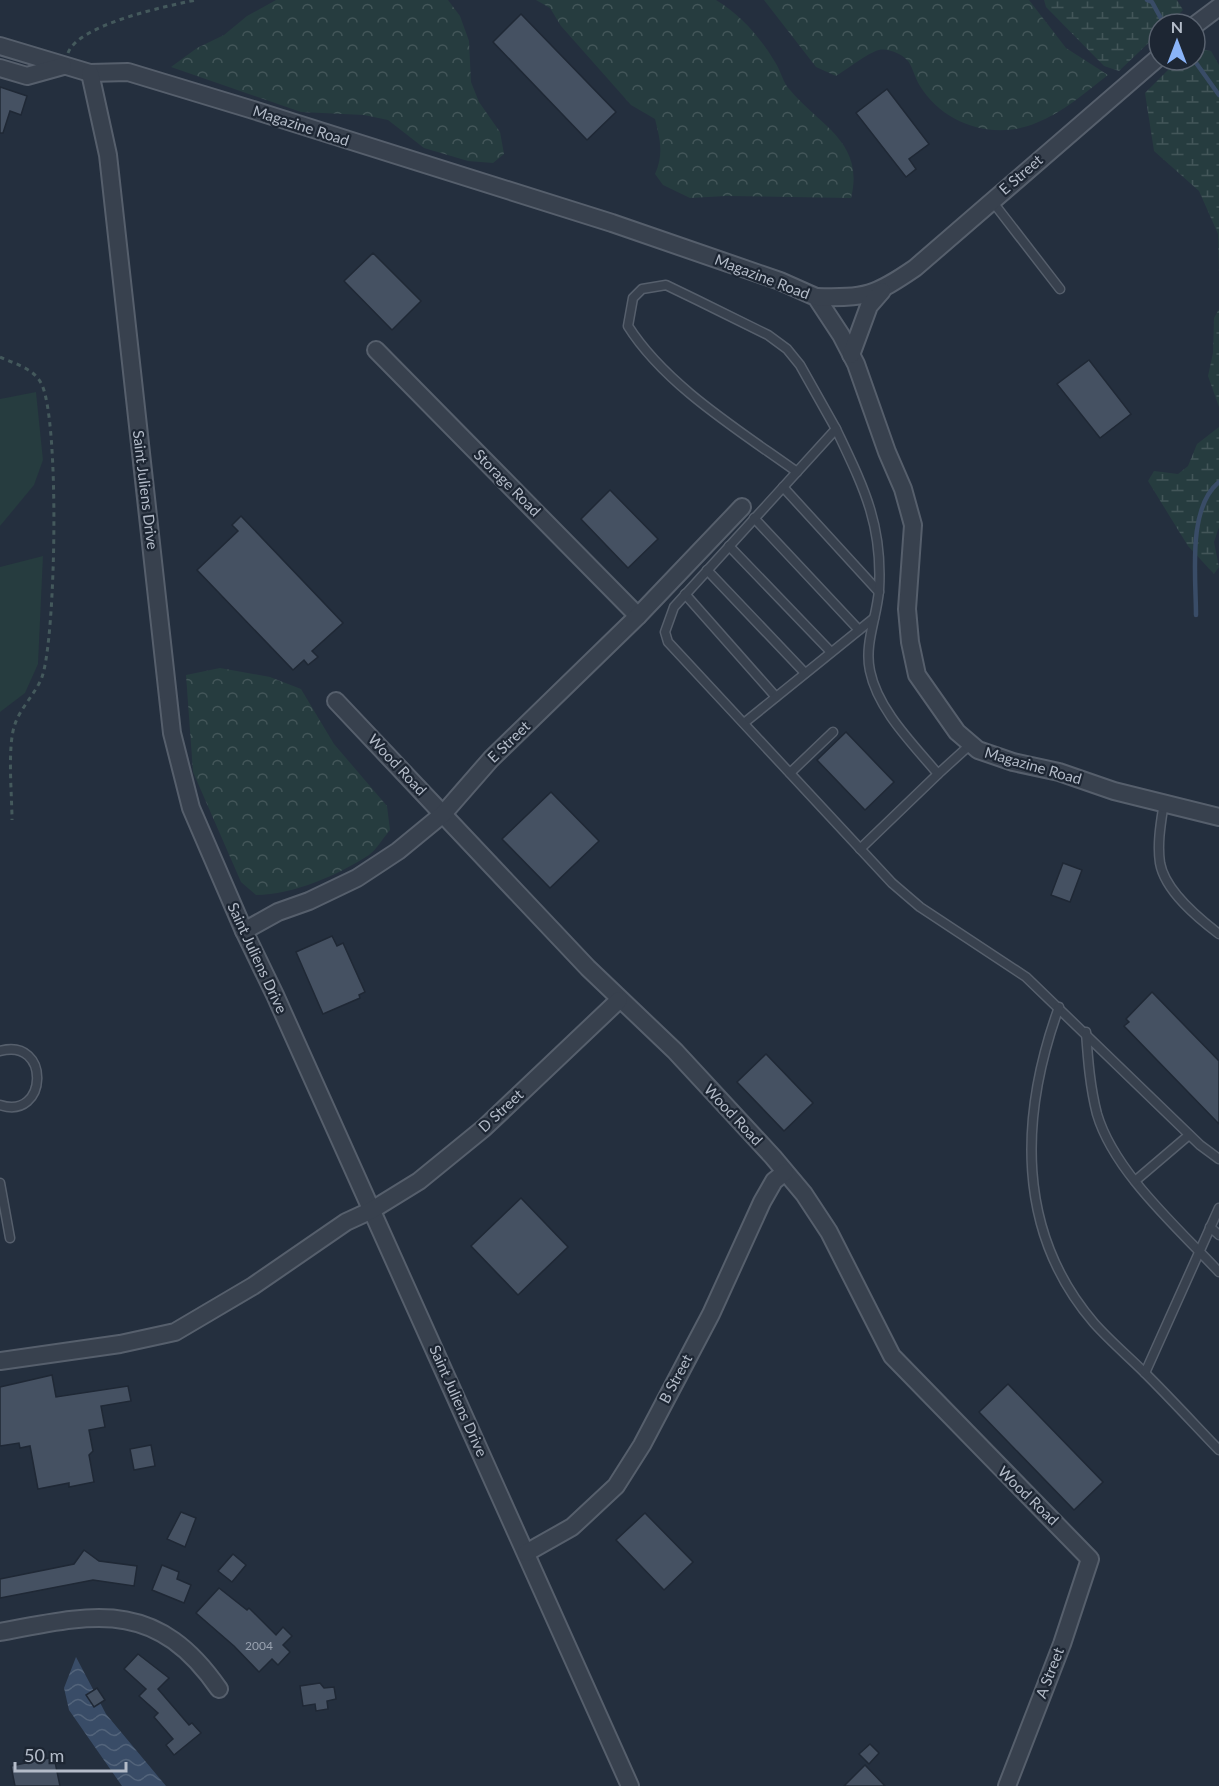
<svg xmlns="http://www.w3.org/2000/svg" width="1219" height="1786" viewBox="0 0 1219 1786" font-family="Lato,sans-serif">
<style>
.forest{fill:url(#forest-crowns)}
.wetland{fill:url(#wetland-marsh)}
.garden{fill:#263c3f}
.water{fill:url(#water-waves)}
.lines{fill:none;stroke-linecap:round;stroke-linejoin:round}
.stream{stroke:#394c67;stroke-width:4.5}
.building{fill:#455162;stroke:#1f2835;stroke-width:1.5}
.lane-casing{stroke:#565f6c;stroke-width:11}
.street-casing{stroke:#565f6c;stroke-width:20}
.path{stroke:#44595c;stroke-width:3;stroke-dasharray:4.5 4.5;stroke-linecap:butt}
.lane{stroke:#38414e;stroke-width:8}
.street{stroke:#38414e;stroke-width:16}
.labels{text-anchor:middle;stroke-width:4.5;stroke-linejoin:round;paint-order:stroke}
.number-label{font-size:12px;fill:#98a1af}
.street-label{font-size:15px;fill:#b4bcc9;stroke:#1d2633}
</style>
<defs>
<pattern id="forest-crowns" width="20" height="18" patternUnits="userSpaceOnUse" patternTransform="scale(1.5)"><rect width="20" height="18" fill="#263c3f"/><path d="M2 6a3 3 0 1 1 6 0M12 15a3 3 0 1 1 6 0" fill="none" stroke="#435659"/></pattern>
<pattern id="wetland-marsh" width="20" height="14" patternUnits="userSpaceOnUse" patternTransform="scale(1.5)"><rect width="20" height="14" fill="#263c3f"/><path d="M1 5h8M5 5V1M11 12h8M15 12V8" fill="none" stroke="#435659"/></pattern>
<pattern id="water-waves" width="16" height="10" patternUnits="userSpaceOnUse" patternTransform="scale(1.5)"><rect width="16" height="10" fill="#394c67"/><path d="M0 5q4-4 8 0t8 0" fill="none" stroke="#53647b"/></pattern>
</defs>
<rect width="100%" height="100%" fill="#242f3e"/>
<g class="forest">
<path d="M 276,0 L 448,0 L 460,16 L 469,41 L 471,82 L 479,102 L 500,132 L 504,154 L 493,163 L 468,161 L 424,148 L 388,120 L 364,115 L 301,112 L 171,67 L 197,48 L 224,35 L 247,16 Z"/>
<path d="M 536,0 L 716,0 C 741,15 760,37 775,62 C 781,71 783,83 790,90 C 820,126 865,142 851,198 L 726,196 L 690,198 L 663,185 L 655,174 C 664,154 660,139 655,119 L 631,105 L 561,26 L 550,8 Z"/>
<path d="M 764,0 L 1029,0 L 1066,48 L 1108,75 C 1086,92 1062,113 1036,123 C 994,141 943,124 920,86 C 915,78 913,68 908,61 C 902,54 888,48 879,50 C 869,52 846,70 836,76 L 816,67 Z"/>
<path d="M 220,668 L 270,677 L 301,689 L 334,744 L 387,806 L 390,830 C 383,838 377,849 369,855 C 338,875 293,895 256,895 L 241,882 L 193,772 L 186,675 Z"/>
</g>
<g class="wetland">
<path d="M 1044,0 L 1177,0 L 1183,10 L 1169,24 L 1159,24 L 1159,33 L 1119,71 L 1104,66 L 1046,7 Z"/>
<path d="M 1195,48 L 1211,51 L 1219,65 L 1219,274 L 1218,234 L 1199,191 L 1154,151 L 1145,93 L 1178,60 L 1195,60 Z"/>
<path d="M 1219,309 L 1219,407 L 1208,376 L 1213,353 L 1214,318 Z"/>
<path d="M 1219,427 L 1219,527 L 1214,542 L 1219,567 L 1214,574 L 1188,546 L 1148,481 L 1154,471 L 1178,474 L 1188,466 L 1197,444 Z"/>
</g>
<g class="garden">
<path d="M 36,392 L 43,460 L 34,485 L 0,526 L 0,399 Z"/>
<path d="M 43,556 L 38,664 L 25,693 L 0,712 L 0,567 Z"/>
</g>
<path class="water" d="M 76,1657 L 106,1714 L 166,1786 L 122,1786 L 69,1710 L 64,1688 Z"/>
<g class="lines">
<g class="stream">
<path d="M 1147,0 L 1152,2 L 1164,24"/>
<path d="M 1194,60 L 1219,95"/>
<path d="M 1196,615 C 1196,577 1187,508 1219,482"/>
</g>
</g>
<g class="building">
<path d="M 521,14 L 616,112 L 587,140 L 493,42 Z"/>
<path d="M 0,87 L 27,96 L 21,115 L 10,111 L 3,133 L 0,133 Z"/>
<path d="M 887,89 L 929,144 L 909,159 L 916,169 L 906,177 L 856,113 Z"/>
<path d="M 373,253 L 421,301 L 392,330 L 344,281 Z"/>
<path d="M 1089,360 L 1131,414 L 1100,438 L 1057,384 Z"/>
<path d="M 610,490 L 658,539 L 628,568 L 581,519 Z"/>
<path d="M 241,516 L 343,623 L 312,651 L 318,657 L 308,665 L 304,660 L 293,670 L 197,570 L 238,531 L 232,525 Z"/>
<path d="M 846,732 L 894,782 L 865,810 L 817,760 Z"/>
<path d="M 551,792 L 599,841 L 550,888 L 502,839 Z"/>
<path d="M 1063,863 L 1082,870 L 1070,902 L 1051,895 Z"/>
<path d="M 332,936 L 337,946 L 343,943 L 365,992 L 359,995 L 360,998 L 323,1014 L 296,952 Z"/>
<path d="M 1152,992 L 1219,1061 L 1219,1124 L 1124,1026 L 1129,1022 L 1126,1019 Z"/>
<path d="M 766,1054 L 813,1103 L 784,1131 L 737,1082 Z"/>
<path d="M 521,1198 L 568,1247 L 518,1295 L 471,1246 Z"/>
<path d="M 52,1375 L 56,1397 L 128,1386 L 131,1401 L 101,1406 L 105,1427 L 89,1430 L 93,1451 L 89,1455 L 94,1482 L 69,1487 L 69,1483 L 38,1489 L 30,1446 L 20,1448 L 19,1443 L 0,1446 L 0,1387 Z"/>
<path d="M 1008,1384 L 1103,1482 L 1074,1510 L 979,1412 Z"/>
<path d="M 151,1445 L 155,1466 L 134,1470 L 130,1449 Z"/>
<path d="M 181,1512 L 196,1518 L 185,1547 L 167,1539 Z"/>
<path d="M 645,1513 L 693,1562 L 664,1590 L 616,1540 Z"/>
<path d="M 84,1550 L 99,1561 L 137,1566 L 134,1586 L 93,1580 L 0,1598 L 0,1579 L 74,1564 Z"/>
<path d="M 233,1554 L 246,1565 L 232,1582 L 218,1571 Z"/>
<path d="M 162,1565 L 179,1572 L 177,1579 L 191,1585 L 184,1603 L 152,1590 Z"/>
<path d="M 219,1588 L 247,1610 L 249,1608 L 276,1635 L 283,1627 L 292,1636 L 283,1645 L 290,1652 L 278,1665 L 272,1659 L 259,1672 L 234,1646 L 196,1613 Z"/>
<path d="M 138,1654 L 169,1678 L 158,1689 L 189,1725 L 192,1723 L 201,1733 L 174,1755 L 166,1745 L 173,1739 L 154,1717 L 158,1713 L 139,1696 L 146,1689 L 124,1669 Z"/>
<path d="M 320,1683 L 324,1688 L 334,1687 L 336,1699 L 327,1701 L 328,1709 L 316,1711 L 315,1704 L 303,1706 L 300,1686 Z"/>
<path d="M 97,1688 L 105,1700 L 94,1707 L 86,1695 Z"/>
<path d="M 870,1744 L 879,1753 L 869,1764 L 859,1754 Z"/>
<path d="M 54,1757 L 60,1786 L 15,1786 L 11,1766 Z"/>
<path d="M 865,1765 L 885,1786 L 844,1786 Z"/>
</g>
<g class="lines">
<g class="lane-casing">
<g id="lane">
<path d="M 992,201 L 1060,289"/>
<path d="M 797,472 C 740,431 665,385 628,326 L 633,298 L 642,289 L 666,285 L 697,300 L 768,335 L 787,349 L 800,365 L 836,429"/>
<path d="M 783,487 L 879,592"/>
<path d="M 754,518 L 859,630"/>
<path d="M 729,546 L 831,652"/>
<path d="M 707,570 L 805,673"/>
<path d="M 685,594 L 776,697"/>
<path d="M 744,723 L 874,618"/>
<path d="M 971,744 L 938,774 C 913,744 878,710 870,671 C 864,644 877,617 879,590 C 883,524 863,486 836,429 L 674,607 L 665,632 L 668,642 L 892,883 L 920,907 L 1026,977 L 1200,1145 L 1219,1159"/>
<path d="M 790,773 L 833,732"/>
<path d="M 1164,802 C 1161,822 1157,843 1160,863 C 1165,891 1198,918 1219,934"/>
<path d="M 860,849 L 938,774"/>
<path d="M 1059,1007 C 1020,1115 1015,1231 1094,1323 C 1110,1341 1129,1357 1146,1374 C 1171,1399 1195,1425 1219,1450"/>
<path d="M 1086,1032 C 1088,1060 1090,1087 1097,1114 C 1114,1172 1178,1228 1219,1272"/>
<path d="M 0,1051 C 51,1037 48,1121 0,1105"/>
<path d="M 1135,1181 L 1189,1135"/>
<path d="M 0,1183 L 10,1238"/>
<path d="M 1210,1227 L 1219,1235"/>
<path d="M 1145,1373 L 1219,1208"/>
</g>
</g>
<g class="street-casing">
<g id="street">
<path d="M 1195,25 L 1219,7"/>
<path d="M 0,46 L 90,73 L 128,72 L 250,109 L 612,223 L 780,281 L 816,297 L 841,335 L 856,364 L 887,452 L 903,489 L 913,525 L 907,609 L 910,642 L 917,675 L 957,732 L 978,750 L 1013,762 L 1059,772 L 1114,791 L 1219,817"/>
<path d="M 0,68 L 27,76 L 63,66"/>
<path d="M 90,73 L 108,155 L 172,733 L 191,808 L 244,931 L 275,995 L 630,1786"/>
<path d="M 816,297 C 866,298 874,296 915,268 L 1159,57"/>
<path d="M 376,350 L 638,616"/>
<path d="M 851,355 L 869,306 L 882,291"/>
<path d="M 336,701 L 588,968 L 675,1051 L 773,1157 L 804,1194 L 829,1232 L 892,1356 L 1090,1559 L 1062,1644 L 1007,1786"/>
<path d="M 244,931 L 278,912 L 309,901 L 357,878 L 398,851 L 443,814 L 491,759 L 638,616 L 742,507"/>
<path d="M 0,1361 L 120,1344 L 175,1332 L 253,1286 L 346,1222 L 372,1210 L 419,1181 L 484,1128 L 619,1000"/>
<path d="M 526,1553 L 572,1527 L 616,1486 L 642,1445 L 711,1314 L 762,1202 L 774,1181 L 785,1172"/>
<path d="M 0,1632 C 95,1614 156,1598 219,1689"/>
</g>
</g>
<g class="path">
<path d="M 68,53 C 79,24 167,6 196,0"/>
<path d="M 0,357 C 15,364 33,368 41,383 C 60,417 56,638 42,677 C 36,693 21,707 15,724 C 7,746 12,795 12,820"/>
</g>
<use href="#lane" class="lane"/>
<use href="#street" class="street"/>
</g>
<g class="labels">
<g class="number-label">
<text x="259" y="1650">2004</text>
</g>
<g class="street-label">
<text transform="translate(301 126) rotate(18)" y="5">Magazine Road</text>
<text transform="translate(1021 175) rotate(-41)" y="5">E Street</text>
<text transform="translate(762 277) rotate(21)" y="5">Magazine Road</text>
<text transform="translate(507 483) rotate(45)" y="5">Storage Road</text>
<text transform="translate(145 490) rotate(83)" y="5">Saint Juliens Drive</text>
<text transform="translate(509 742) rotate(-44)" y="5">E Street</text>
<text transform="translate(397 765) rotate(47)" y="5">Wood Road</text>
<text transform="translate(1033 766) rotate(16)" y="5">Magazine Road</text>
<text transform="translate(257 958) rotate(65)" y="5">Saint Juliens Drive</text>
<text transform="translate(501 1111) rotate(-43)" y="5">D Street</text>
<text transform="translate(733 1115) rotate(47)" y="5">Wood Road</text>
<text transform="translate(676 1379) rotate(-62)" y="5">B Street</text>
<text transform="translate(458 1401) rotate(66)" y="5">Saint Juliens Drive</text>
<text transform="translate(1028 1496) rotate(44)" y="5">Wood Road</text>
<text transform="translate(1050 1673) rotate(-69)" y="5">A Street</text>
</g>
</g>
<g transform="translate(1177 42)"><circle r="28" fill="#1d2633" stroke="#59626f" stroke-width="1.5"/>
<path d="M0-4.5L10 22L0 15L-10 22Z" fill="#8ab4f8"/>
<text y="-9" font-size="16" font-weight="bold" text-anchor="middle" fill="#b4bcc9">N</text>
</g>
<path d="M15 1762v9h111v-9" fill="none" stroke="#b4bcc9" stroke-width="3"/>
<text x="24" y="1762" font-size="18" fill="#b4bcc9" stroke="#1d2633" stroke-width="4.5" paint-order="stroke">50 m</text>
</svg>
